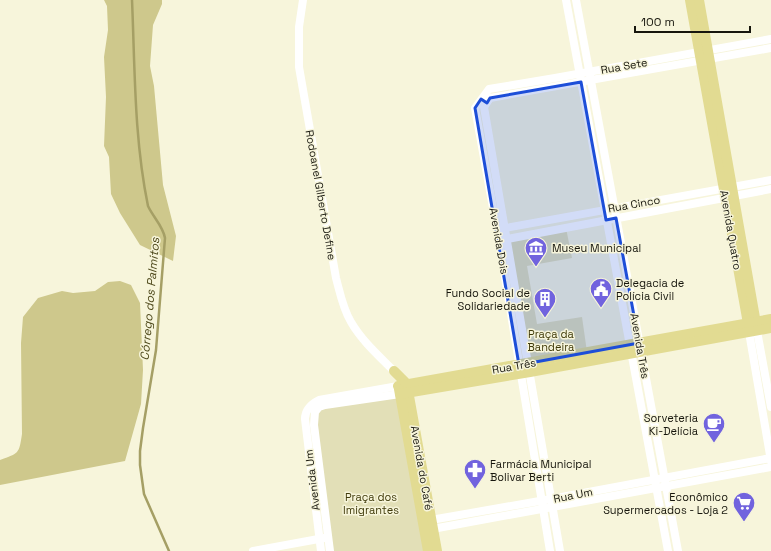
<svg xmlns="http://www.w3.org/2000/svg" width="771" height="551" viewBox="0 0 771 551" font-family="'Space Grotesk',sans-serif">
<style>
.green{fill:#e2dfb7}
.forest{fill:#cec88c}
.lines{fill:none;stroke-linecap:round;stroke-linejoin:round}
.stream{stroke:#a59f65;stroke-width:2.5}
.minor{stroke:#fff;stroke-width:8}
.major{stroke:#e2db92;stroke-width:10}
.marked{fill:#1d4ed8;fill-opacity:0.2;stroke:#1d4ed8;stroke-width:3;stroke-linejoin:round}
.labels{text-anchor:middle;stroke-width:3;stroke-linejoin:round;paint-order:stroke}
.street-label{font-size:11px;fill:#17160d;stroke:#f7f5db}
.poi-label{font-size:11px;fill:#17160d;stroke:#f7f5db;text-anchor:start}
.park-label{font-size:11px;fill:#403b0b;stroke:#f7f5db}
.water-label{font-size:12px;font-style:italic;fill:#4e491b;stroke:#f7f5db}
</style>
<rect width="100%" height="100%" fill="#f7f5db"/>
<g class="green">
<path d="M 566,228 L 572,258 L 527,266 L 537,324 L 582,317 L 587,352 L 527,363 L 507,239 Z"/>
<path d="M 399,395 L 426,551 L 331,551 L 316,410 Z"/>
</g>
<g class="forest">
<path d="M 104,0 L 162,0 L 162,4 L 153,25 L 150,66 L 154,86 L 163,185 L 176,236 L 173,261 L 140,245 L 120,213 L 111,194 L 109,157 L 104,146 L 106,97 L 104,57 L 108,30 L 107,6 Z"/>
<path d="M 120,281 L 131,285 L 140,303 L 143,370 L 141,404 L 125,461 L 0,485 L 0,460 C 19,453 19,454 22,434 L 21,343 L 23,317 L 38,298 L 62,291 L 73,293 L 95,291 L 108,282 Z"/>
</g>
<g class="lines">
<path class="stream" d="M 132,0 C 135,69 134,138 148,206 C 153,217 163,226 165,238 L 156,350 L 143,428 L 140,451 L 140,465 L 144,494 L 169,551"/>
<g class="minor">
<path d="M 303,0 L 299,27 L 299,67 L 336,278 C 340,293 343,309 351,322 C 362,341 379,356 394,371"/>
<path d="M 566,0 L 668,551"/>
<path d="M 576,0 L 678,551"/>
<path d="M 500,229 L 771,180"/>
<path d="M 502,240 L 771,189"/>
<path d="M 757,331 L 771,407"/>
<path d="M 749,332 L 771,461"/>
<path d="M 425,521 L 551,499 L 771,458"/>
<path d="M 427,530 L 771,467"/>
<path d="M 253,551 L 324,538"/>
<path d="M 321,551 L 305,419 C 305,410 311,404 319,400 L 398,386"/>
<path d="M 330,551 L 314,425 L 315,412 L 319,407 L 325,405 L 400,394"/>
<path d="M 550,551 L 499,241 L 475,108 L 489,89 L 555,78 L 771,39"/>
<path d="M 560,551 L 484,107 L 490,98 L 771,48"/>
</g>
<g class="major">
<path d="M 690,0 L 749,329"/>
<path d="M 699,0 L 757,329"/>
<path d="M 394,371 L 405,382 L 407,385 L 437,551"/>
<path d="M 398,386 L 771,319"/>
<path d="M 399,389 L 428,551"/>
<path d="M 400,394 L 530,372 L 771,328"/>
</g>
</g>
<path class="marked" d="M 581,82 L 606,220 L 616,218 L 639,343 L 519,365 L 475,108 L 481,99 L 487,103 L 490,98 Z"/>
<defs>
<g id="museum-pin" transform="scale(1.15)"><path d="M0 17L-7.5 6A9.5 9.5 0 1 1 7.5 6Z" fill="#7163de" stroke="#f7f5db"/><path d="M0-6L6-3V-2H-6V-3ZM-5-1h2V3h-2ZM-1-1h2V3h-2ZM3-1h2V3H3ZM-6 4H6V6H-6Z" fill="#fff"/></g>
<g id="civic-pin" transform="scale(1.15)"><path d="M0 17L-7.5 6A9.5 9.5 0 1 1 7.5 6Z" fill="#7163de" stroke="#f7f5db"/><path d="M-.6-6.5H3V-4.5H.6V-3L4-1V1h2V6H-6V1h2V-1L-.6-3ZM-1.2 2.5V6h2.4V2.5Z" fill="#fff"/></g>
<g id="building-pin" transform="scale(1.15)"><path d="M0 17L-7.5 6A9.5 9.5 0 1 1 7.5 6Z" fill="#7163de" stroke="#f7f5db"/><path d="M-4-6H4V6H1V3H-1V6H-4ZM-2.5-4.3h1.7v1.8h-1.7ZM.8-4.3h1.7v1.8H.8ZM-2.5-1h1.7V.8h-1.7ZM.8-1h1.7V.8H.8Z" fill="#fff"/></g>
<g id="cafe-pin" transform="scale(1.15)"><path d="M0 17L-7.5 6A9.5 9.5 0 1 1 7.5 6Z" fill="#7163de" stroke="#f7f5db"/><path d="M-5.5-4.5H6V0H3Q3 3.5 0 3.5H-2.5Q-5.5 3.5-5.5 0ZM3-3.2v2h1.7v-2ZM-6 4.5H4V6H-6Z" fill="#fff"/></g>
<g id="pharmacy-pin" transform="scale(1.15)"><path d="M0 17L-7.5 6A9.5 9.5 0 1 1 7.5 6Z" fill="#7163de" stroke="#f7f5db"/><path d="M-2-6h4v4h4v4h-4v4h-4v-4h-4v-4h4Z" fill="#fff"/></g>
<g id="supermarket-pin" transform="scale(1.15)"><path d="M0 17L-7.5 6A9.5 9.5 0 1 1 7.5 6Z" fill="#7163de" stroke="#f7f5db"/><path d="M-6-5.5h2.5l.6 2H6L4.5 2H-2.5L-4.4-4H-6ZM-1.5 3.2a1.3 1.3 0 1 0 .1 0ZM3 3.2a1.3 1.3 0 1 0 .1 0Z" fill="#fff"/></g>
</defs>
<g fill-rule="evenodd">
<use href="#museum-pin" x="536" y="248"/>
<use href="#civic-pin" x="601" y="289"/>
<use href="#building-pin" x="545" y="299"/>
<use href="#cafe-pin" x="714" y="424"/>
<use href="#pharmacy-pin" x="475" y="470"/>
<use href="#supermarket-pin" x="744" y="503"/>
</g>
<g class="labels">
<g class="street-label">
<text transform="translate(624 66) rotate(-10)" y="4">Rua Sete</text>
<text transform="translate(321 195) rotate(80)" y="4">Rodoanel Gilberto Define</text>
<text transform="translate(634 204) rotate(-10)" y="4">Rua Cinco</text>
<text transform="translate(731 230) rotate(80)" y="4">Avenida Quatro</text>
<text transform="translate(499 241) rotate(80)" y="4">Avenida Dois</text>
<text transform="translate(640 346) rotate(80)" y="4">Avenida Três</text>
<text transform="translate(514 366) rotate(-10)" y="4">Rua Três</text>
<text transform="translate(422 468) rotate(80)" y="4">Avenida do Café</text>
<text transform="translate(312 480) rotate(-97)" y="4">Avenida Um</text>
<text transform="translate(573 495) rotate(-11)" y="4">Rua Um</text>
</g>
<g class="poi-label">
<text x="552" y="252">Museu Municipal</text>
<text x="616" y="287">Delegacia de<tspan x="616" dy="13">Polícia Civil</tspan></text>
<text x="530" y="297" text-anchor="end">Fundo Social de<tspan x="530" dy="13">Solidariedade</tspan></text>
<text x="698" y="422" text-anchor="end">Sorveteria<tspan x="698" dy="13">Ki-Delícia</tspan></text>
<text x="490" y="468">Farmácia Municipal<tspan x="490" dy="13">Bolivar Berti</tspan></text>
<text x="728" y="501" text-anchor="end">Econômico<tspan x="728" dy="13">Supermercados - Loja 2</tspan></text>
</g>
<g class="park-label">
<text x="551" y="338">Praça da<tspan x="551" dy="13">Bandeira</tspan></text>
<text x="371" y="501">Praça dos<tspan x="371" dy="13">Imigrantes</tspan></text>
</g>
<g class="water-label">
<text transform="translate(150 299) rotate(-85)" y="4">Córrego dos Palmitos</text>
</g>
</g>
<path d="M635 26v6h115v-6" fill="none" stroke="#17160d" stroke-width="2"/>
<text x="641" y="26" font-size="12" fill="#17160d" stroke="#f7f5db" stroke-width="3" paint-order="stroke">100 m</text>
</svg>
